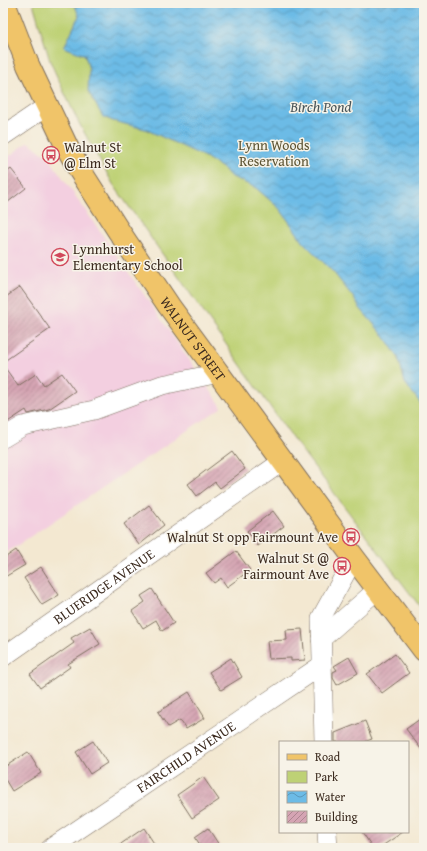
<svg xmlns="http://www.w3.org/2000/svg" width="427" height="851" viewBox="0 0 427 851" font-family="'Gentium Book Plus',serif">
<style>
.built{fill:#f3cfe0}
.park{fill:#bed175;stroke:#7c7e4a}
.water{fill:url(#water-waves);stroke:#547282}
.building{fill:url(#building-hatch)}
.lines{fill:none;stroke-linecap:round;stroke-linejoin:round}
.minor-casing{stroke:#7b6c5d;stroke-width:20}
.major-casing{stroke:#7b6c5d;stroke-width:24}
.minor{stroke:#fff;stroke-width:19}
.major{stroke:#f0c469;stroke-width:22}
.labels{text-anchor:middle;stroke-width:3;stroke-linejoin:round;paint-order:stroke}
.park-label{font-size:14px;fill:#5c5434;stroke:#f7f3e8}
.poi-label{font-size:14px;fill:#3b2a1e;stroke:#f7f3e8;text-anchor:start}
.street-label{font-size:14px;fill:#3b2a1e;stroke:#f7f3e8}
.water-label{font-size:15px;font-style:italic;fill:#4a565a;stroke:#f7f3e8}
</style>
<defs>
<pattern id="water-waves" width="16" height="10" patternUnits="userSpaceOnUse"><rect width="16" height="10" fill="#6cbbe6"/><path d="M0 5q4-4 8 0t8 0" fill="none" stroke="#5a98ba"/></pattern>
<pattern id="building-hatch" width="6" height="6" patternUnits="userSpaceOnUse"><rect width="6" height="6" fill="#d5a4b3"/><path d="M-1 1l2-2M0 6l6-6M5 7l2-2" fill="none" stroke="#ae8691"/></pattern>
</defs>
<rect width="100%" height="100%" fill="#f7f3e8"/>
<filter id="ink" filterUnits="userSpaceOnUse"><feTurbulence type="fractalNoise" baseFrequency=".025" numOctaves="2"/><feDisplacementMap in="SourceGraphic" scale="8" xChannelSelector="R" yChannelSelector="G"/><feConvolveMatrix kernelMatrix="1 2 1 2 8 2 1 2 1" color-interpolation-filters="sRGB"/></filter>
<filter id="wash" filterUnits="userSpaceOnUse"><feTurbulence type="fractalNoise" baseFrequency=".012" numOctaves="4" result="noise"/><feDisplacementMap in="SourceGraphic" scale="16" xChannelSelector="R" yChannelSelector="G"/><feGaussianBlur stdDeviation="0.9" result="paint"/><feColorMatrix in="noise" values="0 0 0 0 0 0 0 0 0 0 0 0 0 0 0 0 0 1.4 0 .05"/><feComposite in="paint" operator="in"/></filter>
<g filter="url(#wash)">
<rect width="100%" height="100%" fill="#f3e8d1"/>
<path class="built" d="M 29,142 L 49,158 L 222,407 L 3,555 L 3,160 Z"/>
<path class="park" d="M 33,3 L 424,3 L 424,612 L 288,432 L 113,184 L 79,123 L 64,92 L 50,61 Z"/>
<path class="water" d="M 74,3 L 424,3 L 424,408 L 405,383 L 398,357 L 384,336 L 359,307 L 353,297 L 334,273 L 304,243 L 280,209 L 256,188 L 230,176 L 224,169 L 207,158 L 145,129 L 113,121 L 103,117 L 88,91 L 89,70 L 85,55 L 64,47 L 79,16 Z"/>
<g id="blocks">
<g class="building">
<path d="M 11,169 L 26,188 L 3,206 L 3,175 Z"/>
<path d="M 20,287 L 50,329 L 3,362 L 3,299 Z"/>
<path d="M 3,365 L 18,386 L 36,374 L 44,385 L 62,373 L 75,391 L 49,409 L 28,414 L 26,410 L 3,425 Z"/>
<path d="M 232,451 L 245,469 L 220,488 L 215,482 L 197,496 L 188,484 Z"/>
<path d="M 149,505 L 164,525 L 139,545 L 124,524 Z"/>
<path d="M 273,511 L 284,526 L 258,546 L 247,531 Z"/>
<path d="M 16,550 L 25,565 L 3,578 L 3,559 Z"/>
<path d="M 236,551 L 250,570 L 227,587 L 221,578 L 214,583 L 206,573 Z"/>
<path d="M 41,567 L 59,595 L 42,605 L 24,578 Z"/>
<path d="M 152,589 L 174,623 L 162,631 L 156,620 L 143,628 L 132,611 L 145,602 L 141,596 Z"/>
<path d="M 90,627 L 100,644 L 68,664 L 70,667 L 40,688 L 30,674 L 74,643 L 71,638 Z"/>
<path d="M 302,629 L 305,660 L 291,661 L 291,658 L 269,659 L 267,641 L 287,640 L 286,630 Z"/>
<path d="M 395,654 L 409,673 L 382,693 L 367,674 Z"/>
<path d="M 349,657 L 358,673 L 337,685 L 333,678 L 333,672 L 337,670 L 334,666 Z"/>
<path d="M 231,658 L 242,677 L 221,690 L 209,672 Z"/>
<path d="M 189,692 L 205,718 L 186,729 L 180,720 L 168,727 L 158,712 Z"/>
<path d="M 424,716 L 424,753 L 406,729 Z"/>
<path d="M 365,721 L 372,739 L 364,742 L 335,742 L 335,733 Z"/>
<path d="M 93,741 L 107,763 L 90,774 L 76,752 Z"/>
<path d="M 28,752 L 41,773 L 12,791 L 3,776 L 3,768 Z"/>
<path d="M 203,777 L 219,800 L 192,818 L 177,795 Z"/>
<path d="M 144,828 L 157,848 L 115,848 Z"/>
<path d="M 208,828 L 221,848 L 202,848 L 195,837 Z"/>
<path d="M 362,832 L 403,832 L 379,848 L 373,848 Z"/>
</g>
</g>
</g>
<g filter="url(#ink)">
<use href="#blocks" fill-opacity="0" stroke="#7b6c5d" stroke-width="1"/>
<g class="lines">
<g class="minor-casing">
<g id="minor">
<path d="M 3,136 L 47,106"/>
<path d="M 3,438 L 23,426 L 94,410 L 162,385 L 219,373"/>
<path d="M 321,639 L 378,589"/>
<path id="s1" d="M 3,657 L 283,461"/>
<path d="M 324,742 L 321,618 L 354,558"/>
<path d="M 327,832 L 328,848"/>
<path id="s2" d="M 51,848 L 322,665"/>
</g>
</g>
<g class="major-casing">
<g id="major">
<path id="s3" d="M 4,3 L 28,65 L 67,147 L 79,169 L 118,230 L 169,306 L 354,558 L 424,650"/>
</g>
</g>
<use href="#minor" class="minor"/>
<use href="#major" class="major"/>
</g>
</g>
<defs>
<g id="bus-ring" transform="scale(0.9)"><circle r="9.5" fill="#f7f3e8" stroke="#d1495b" stroke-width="1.5"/><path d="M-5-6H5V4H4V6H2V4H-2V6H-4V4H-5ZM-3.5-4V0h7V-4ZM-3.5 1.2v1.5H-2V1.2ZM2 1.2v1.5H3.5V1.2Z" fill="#d1495b"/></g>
<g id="school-ring" transform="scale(0.9)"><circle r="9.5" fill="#f7f3e8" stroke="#d1495b" stroke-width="1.5"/><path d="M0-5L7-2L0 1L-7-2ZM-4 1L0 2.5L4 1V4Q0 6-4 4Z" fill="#d1495b"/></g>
</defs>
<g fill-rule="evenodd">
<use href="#bus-ring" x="51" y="155"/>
<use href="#school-ring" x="60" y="257"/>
<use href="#bus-ring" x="351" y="537"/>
<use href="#bus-ring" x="342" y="566"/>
</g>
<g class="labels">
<g class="park-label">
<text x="274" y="150">Lynn Woods<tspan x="274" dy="16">Reservation</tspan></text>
</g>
<g class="poi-label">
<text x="64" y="152">Walnut St<tspan x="64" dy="16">@ Elm St</tspan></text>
<text x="73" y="254">Lynnhurst<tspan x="73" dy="16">Elementary School</tspan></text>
<text x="338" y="542" text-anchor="end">Walnut St opp Fairmount Ave</text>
<text x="329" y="563" text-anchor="end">Walnut St @<tspan x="329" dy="16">Fairmount Ave</tspan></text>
</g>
<g class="street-label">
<text dy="5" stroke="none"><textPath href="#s3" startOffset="387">WALNUT STREET</textPath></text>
<text dy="5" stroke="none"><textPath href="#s1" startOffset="123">BLUERIDGE AVENUE</textPath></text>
<text dy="5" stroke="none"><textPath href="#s2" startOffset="163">FAIRCHILD AVENUE</textPath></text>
</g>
<g class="water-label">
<text x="321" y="112">Birch Pond</text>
</g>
</g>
<rect width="427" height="851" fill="none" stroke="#f7f3e8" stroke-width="16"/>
<rect x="279" y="741" width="130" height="92" fill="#f7f3e8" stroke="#aca397"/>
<rect x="287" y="754" width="20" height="6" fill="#f0c469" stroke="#aca397"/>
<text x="315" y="761" font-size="12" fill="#3b2a1e">Road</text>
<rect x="287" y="771" width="20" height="12" fill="#bed175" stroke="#aca397"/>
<text x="315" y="781" font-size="12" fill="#3b2a1e">Park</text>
<rect x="287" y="791" width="20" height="12" fill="url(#water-waves)" stroke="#aca397"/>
<text x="315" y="801" font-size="12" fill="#3b2a1e">Water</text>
<rect x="287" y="811" width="20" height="12" fill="url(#building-hatch)" stroke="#aca397"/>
<text x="315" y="821" font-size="12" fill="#3b2a1e">Building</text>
</svg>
